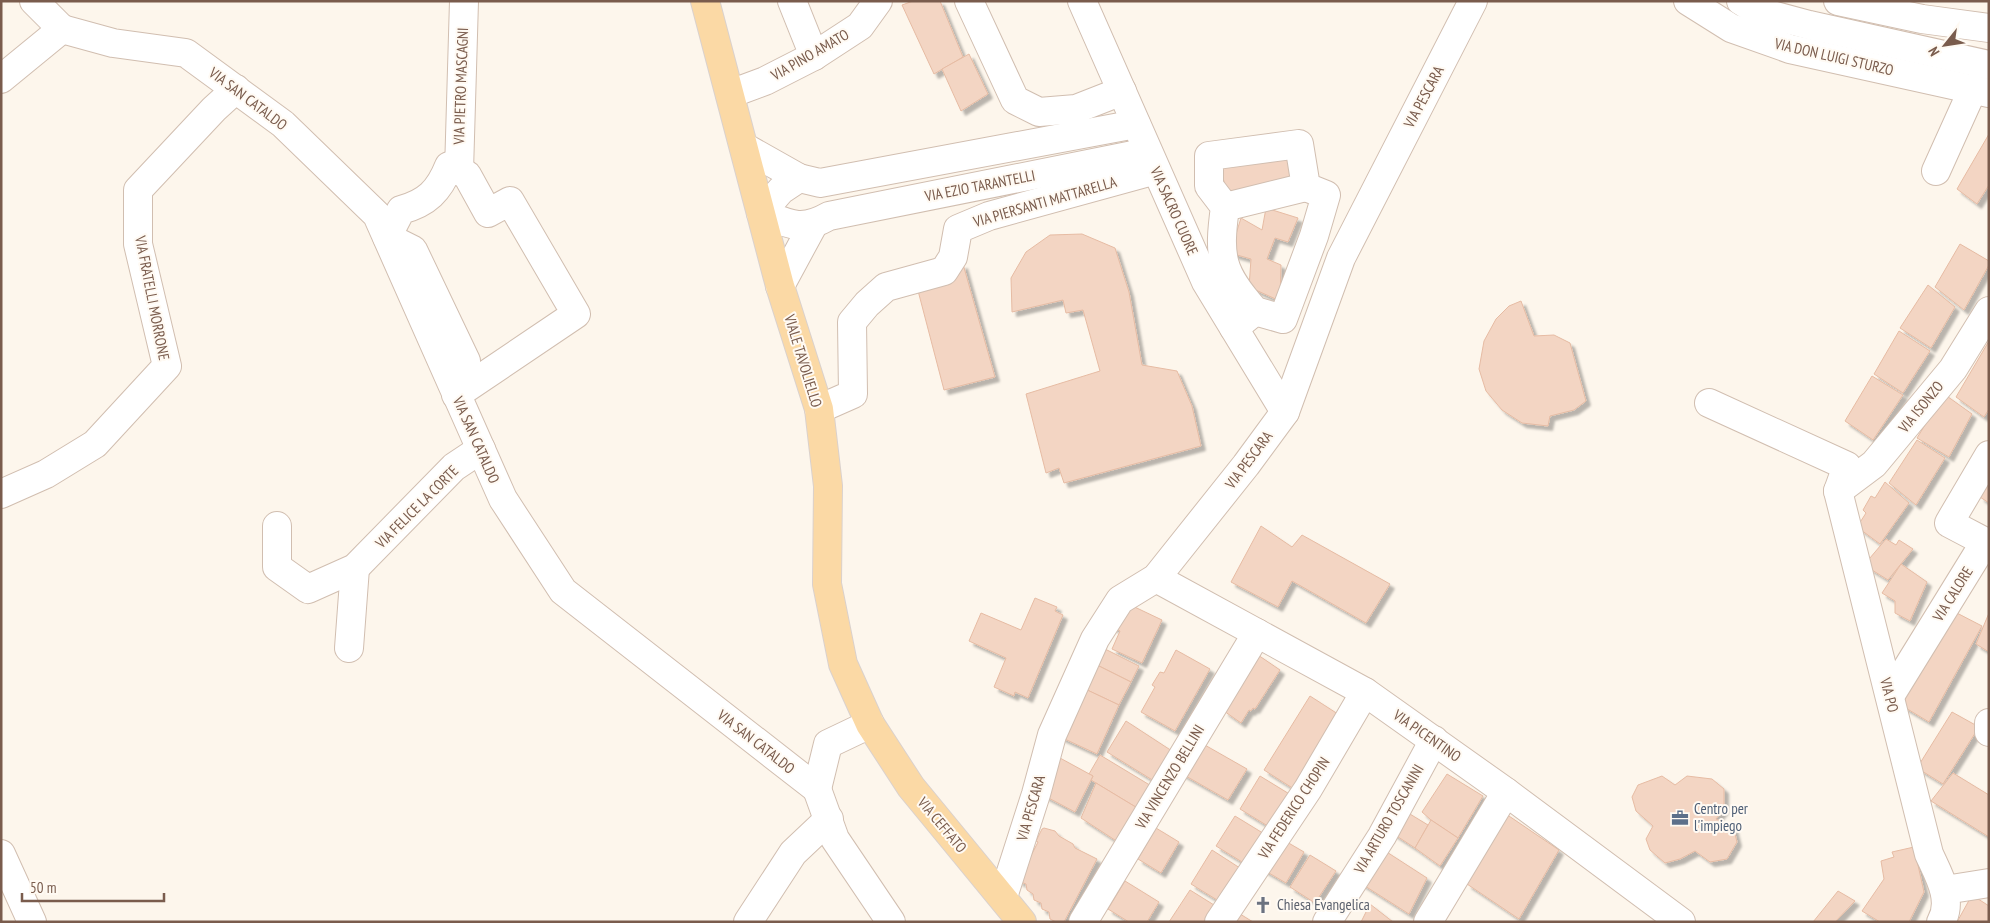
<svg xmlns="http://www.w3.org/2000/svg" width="1990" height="923" viewBox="0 0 1990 923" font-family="'PT Sans Narrow',sans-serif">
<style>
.building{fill:#f3d5c3;stroke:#e6bba3;filter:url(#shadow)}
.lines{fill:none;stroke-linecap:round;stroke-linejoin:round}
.minor-casing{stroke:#d1beb0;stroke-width:30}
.major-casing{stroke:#dad1cd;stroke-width:30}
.minor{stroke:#fff;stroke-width:28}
.major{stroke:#fbd9a5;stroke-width:28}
.labels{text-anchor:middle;stroke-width:4;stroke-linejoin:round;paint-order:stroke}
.street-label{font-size:15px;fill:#7a5c4d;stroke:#fffaf3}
.service-label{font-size:15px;fill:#4e5e75;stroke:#fffaf3;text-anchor:start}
.worship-label{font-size:15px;fill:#5b616d;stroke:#fffaf3;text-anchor:start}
</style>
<defs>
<filter id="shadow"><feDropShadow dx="4.5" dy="4.5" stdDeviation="1" flood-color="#0004"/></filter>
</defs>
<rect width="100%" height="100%" fill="#fdf6ec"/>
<g class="building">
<path d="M 913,1 L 940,1 L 963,57 L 934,74 L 902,5 Z"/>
<path d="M 969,54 L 988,94 L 961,111 L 942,69 Z"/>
<path d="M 1989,134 L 1989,185 L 1977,204 L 1957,189 Z"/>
<path d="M 1290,150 L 1294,185 L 1227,194 L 1218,157 Z"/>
<path d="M 1266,208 L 1298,218 L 1288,242 L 1275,238 L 1267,259 L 1281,265 L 1280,301 L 1249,287 L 1251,259 L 1230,253 L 1241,218 L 1262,230 Z"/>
<path d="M 1082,234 L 1115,248 L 1129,292 L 1142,365 L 1177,371 L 1192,406 L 1201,446 L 1064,483 L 1059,468 L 1046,473 L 1026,394 L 1100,371 L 1083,310 L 1066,313 L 1063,300 L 1012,312 L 1011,278 L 1026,252 L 1050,235 Z"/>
<path d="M 1960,244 L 1989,261 L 1989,265 L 1964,310 L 1935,287 Z"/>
<path d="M 963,264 L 995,377 L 944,390 L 916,283 Z"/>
<path d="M 1928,285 L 1955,307 L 1931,348 L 1900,328 Z"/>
<path d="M 1521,301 L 1534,336 L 1554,335 L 1570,343 L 1586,401 L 1574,410 L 1550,416 L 1548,426 L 1522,423 L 1502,410 L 1486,391 L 1479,369 L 1484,341 L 1496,319 L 1509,306 Z"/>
<path d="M 1899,331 L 1930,351 L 1903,393 L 1874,374 Z"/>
<path d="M 1989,341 L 1989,409 L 1984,417 L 1956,397 Z"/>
<path d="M 1872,376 L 1903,395 L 1873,440 L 1845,421 Z"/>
<path d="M 1944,394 L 1972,414 L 1949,457 L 1917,438 Z"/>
<path d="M 1917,440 L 1945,458 L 1916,505 L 1889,483 Z"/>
<path d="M 1989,477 L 1989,503 L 1980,497 Z"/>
<path d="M 1885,482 L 1909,503 L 1880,544 L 1857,527 L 1866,513 L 1863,510 L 1871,496 L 1875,498 Z"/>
<path d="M 1261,526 L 1292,547 L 1302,535 L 1390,584 L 1366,623 L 1292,581 L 1278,607 L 1231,582 Z"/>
<path d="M 1886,539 L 1896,545 L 1899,540 L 1913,549 L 1888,580 L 1864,565 Z"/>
<path d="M 1901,564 L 1927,582 L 1910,621 L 1895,613 L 1895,601 L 1882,593 Z"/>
<path d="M 1035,598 L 1057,607 L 1055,611 L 1063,615 L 1028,698 L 1015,692 L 1014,696 L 994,687 L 1006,658 L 969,641 L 981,613 L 1021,630 Z"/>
<path d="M 1122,601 L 1162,620 L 1142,663 L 1112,649 L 1120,631 L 1110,626 Z"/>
<path d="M 1951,610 L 1982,626 L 1929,722 L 1899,704 Z"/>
<path d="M 1989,613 L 1989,652 L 1976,644 Z"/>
<path d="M 1103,648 L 1139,666 L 1131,682 L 1095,664 Z"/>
<path d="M 1176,650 L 1210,669 L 1175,731 L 1141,712 L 1155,687 L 1152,685 L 1160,672 L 1164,673 Z"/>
<path d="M 1258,655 L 1280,670 L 1255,709 L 1253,708 L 1251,711 L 1249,710 L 1241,723 L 1224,711 Z"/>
<path d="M 1095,664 L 1131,682 L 1119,705 L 1083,688 Z"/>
<path d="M 1083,688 L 1119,705 L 1097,754 L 1056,735 Z"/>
<path d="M 1310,696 L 1341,716 L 1294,789 L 1264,770 Z"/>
<path d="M 1952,712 L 1979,727 L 1943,784 L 1917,768 Z"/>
<path d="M 1126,721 L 1172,751 L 1154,781 L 1107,752 Z"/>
<path d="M 1196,740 L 1247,769 L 1228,800 L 1177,771 Z"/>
<path d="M 1100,755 L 1153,787 L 1139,809 L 1091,780 L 1093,776 L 1089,774 Z"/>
<path d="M 1060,758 L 1093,776 L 1075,812 L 1041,794 Z"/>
<path d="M 1953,773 L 1989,795 L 1989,837 L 1931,801 Z"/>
<path d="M 1447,774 L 1483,796 L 1458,838 L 1431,820 L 1422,812 Z"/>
<path d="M 1260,776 L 1291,795 L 1271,828 L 1240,809 Z"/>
<path d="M 1662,776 L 1675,785 L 1687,776 L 1712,779 L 1724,789 L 1724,809 L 1716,819 L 1733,826 L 1737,842 L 1727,859 L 1710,862 L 1695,851 L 1680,859 L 1665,863 L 1650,850 L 1646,839 L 1653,826 L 1636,811 L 1632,797 L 1638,785 Z"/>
<path d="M 1096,783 L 1139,809 L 1121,844 L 1081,818 Z"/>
<path d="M 1400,808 L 1428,825 L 1415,848 L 1389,831 Z"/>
<path d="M 1506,814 L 1559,850 L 1519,919 L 1467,884 Z"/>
<path d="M 1235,816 L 1266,835 L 1247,865 L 1216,846 Z"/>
<path d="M 1431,820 L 1458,838 L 1440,866 L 1415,848 Z"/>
<path d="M 1044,828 L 1055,831 L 1059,836 L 1073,844 L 1075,848 L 1097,859 L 1064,922 L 1056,922 L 1050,919 L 1049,912 L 1042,909 L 1041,903 L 1034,900 L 1033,894 L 1027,890 L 1026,884 L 1018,881 L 1038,842 L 1036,841 L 1042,829 Z"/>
<path d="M 1156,828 L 1179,842 L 1161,873 L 1138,859 Z"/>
<path d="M 1280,838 L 1304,852 L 1286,883 L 1262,869 Z"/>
<path d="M 1379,847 L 1427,878 L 1409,914 L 1357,881 Z"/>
<path d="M 1914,847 L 1924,892 L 1909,922 L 1880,922 L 1862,911 L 1884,879 L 1881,861 L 1894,857 L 1892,852 Z"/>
<path d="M 1212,850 L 1243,870 L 1222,903 L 1191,884 Z"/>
<path d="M 1310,855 L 1336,871 L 1315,903 L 1290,887 Z"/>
<path d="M 1125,881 L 1159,902 L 1147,922 L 1129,922 L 1108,909 Z"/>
<path d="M 1190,890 L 1222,910 L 1215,922 L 1169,922 Z"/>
<path d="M 1838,891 L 1855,901 L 1835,922 L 1813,922 Z"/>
<path d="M 1972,895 L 1989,906 L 1989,922 L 1957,922 Z"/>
<path d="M 1370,904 L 1393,922 L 1361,922 Z"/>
<path d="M 1232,909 L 1253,922 L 1225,922 Z"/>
</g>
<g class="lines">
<g class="minor-casing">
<g id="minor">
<path d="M 34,1 L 62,29"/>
<path d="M 792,1 L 814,56"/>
<path d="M 969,1 L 1015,100 L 1039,112 L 1076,109 L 1122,91"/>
<path d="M 1082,1 L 1206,282 L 1285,412"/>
<path d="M 1688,1 L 1731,28 L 1790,49 L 1989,93"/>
<path d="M 1741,1 L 1757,11 L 1809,25 L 1989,65"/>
<path d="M 1838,1 L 1922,19 L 1989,28"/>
<path d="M 62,29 L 113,43 L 186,53 L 283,124 L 377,215 L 503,499 L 563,591 L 817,789"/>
<path d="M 1,79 L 62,29"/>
<path d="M 730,94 L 765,81 L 814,56 L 860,26 L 878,1"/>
<path d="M 744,147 L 799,178 L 820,183 L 1136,124"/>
<path d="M 449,166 L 467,175 L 488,213 L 510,201 L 576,314 L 456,395 L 466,361 L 413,250 L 387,237 L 401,210 C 427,203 439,191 449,166 Z"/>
<path d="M 459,171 L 464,1"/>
<path d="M 1936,171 L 1973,89"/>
<path d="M 799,178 L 781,190 L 761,213 C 789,224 801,232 829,216 L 1148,152"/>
<path d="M 1225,207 L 1306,187"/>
<path d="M 780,286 L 813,225"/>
<path d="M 1234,328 L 1255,311 L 1283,319 L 1314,236 L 1326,195 L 1306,187 L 1299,144 L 1209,156 L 1209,186 L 1225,207 C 1218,258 1221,272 1255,311"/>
<path d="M 1709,403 L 1847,466 L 1838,491 L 1929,854 C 1938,874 1954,900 1941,922"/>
<path d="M 819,409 L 853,394 L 852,322 L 867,304 L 886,287 L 944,271 L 953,257 L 958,229 L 989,216 L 1156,170"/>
<path d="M 1989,455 L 1949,523 L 1989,544"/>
<path d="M 1838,491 L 1874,464 L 1953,369 L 1989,311"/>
<path d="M 1,494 L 46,474 L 95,444 L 167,366 L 138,244 L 138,190 L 214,109 L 236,89"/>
<path d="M 277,526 L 277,567 L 308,589 L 355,568 L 454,467 L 481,449"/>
<path d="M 1156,578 L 1365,692 L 1506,792 L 1681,922"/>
<path d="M 349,648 L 355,568"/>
<path d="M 1890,696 L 1985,542"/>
<path d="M 1989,723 L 1989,732"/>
<path d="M 817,789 L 835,839 L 891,922"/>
<path d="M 817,789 L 828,744 L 870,724"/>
<path d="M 1,854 L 32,922"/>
<path d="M 1945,890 L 1989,883"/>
<path d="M 1003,897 L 1036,794 L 1052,735 L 1095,639 L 1120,600 L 1156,578 L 1246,465 L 1285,412 L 1341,258 L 1473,1"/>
<path d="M 748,922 L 793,853 L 829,819"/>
<path d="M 1083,922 L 1257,633"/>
<path d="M 1219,922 L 1308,789 L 1365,692"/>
<path d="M 1327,922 L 1382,836 L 1434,740"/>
<path d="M 1428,922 L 1506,792"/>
</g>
</g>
<g class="major-casing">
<path id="major" d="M 705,1 L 780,286 L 819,409 L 828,486 L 827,584 L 843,664 L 870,724 L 911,787 L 1022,922"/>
</g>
<use href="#minor" class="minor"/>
<use href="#major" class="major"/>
</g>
<defs>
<g id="office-bare" transform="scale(1.35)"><path d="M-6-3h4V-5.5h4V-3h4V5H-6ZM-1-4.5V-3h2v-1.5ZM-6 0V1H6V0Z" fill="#5c6f8a" stroke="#fffaf3" stroke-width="2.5" paint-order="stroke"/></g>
<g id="church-bare" transform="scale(1.35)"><path d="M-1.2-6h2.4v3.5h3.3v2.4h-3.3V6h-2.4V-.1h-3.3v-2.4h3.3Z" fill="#6b7280" stroke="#fffaf3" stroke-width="2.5" paint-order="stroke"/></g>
</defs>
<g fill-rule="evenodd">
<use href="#office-bare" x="1680" y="818"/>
<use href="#church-bare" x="1263" y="905"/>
</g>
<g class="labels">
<g class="street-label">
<text transform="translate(810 55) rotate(-30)" y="5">VIA PINO AMATO</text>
<text transform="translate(1834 57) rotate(13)" y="5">VIA DON LUIGI STURZO</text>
<text transform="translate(461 86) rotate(-88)" y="5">VIA PIETRO MASCAGNI</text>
<text transform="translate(1424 97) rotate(-62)" y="5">VIA PESCARA</text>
<text transform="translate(248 99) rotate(37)" y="5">VIA SAN CATALDO</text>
<text transform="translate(980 186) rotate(-11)" y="5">VIA EZIO TARANTELLI</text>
<text transform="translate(1045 202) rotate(-16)" y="5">VIA PIERSANTI MATTARELLA</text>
<text transform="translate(1174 211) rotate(66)" y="5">VIA SACRO CUORE</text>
<text transform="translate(152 298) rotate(79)" y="5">VIA FRATELLI MORRONE</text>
<text transform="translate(803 361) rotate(73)" y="5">VIALE TAVOLIELLO</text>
<text transform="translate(1921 407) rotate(-51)" y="5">VIA ISONZO</text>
<text transform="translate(476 440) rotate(66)" y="5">VIA SAN CATALDO</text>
<text transform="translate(1249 460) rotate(-53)" y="5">VIA PESCARA</text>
<text transform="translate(417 507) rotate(-45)" y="5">VIA FELICE LA CORTE</text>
<text transform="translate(1953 594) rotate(-58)" y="5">VIA CALORE</text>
<text transform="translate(1889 695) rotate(76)" y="5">VIA PO</text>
<text transform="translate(1427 736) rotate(35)" y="5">VIA PICENTINO</text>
<text transform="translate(756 742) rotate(38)" y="5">VIA SAN CATALDO</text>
<text transform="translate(1170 777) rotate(-59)" y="5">VIA VINCENZO BELLINI</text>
<text transform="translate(1031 808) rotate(-74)" y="5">VIA PESCARA</text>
<text transform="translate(1294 808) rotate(-57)" y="5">VIA FEDERICO CHOPIN</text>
<text transform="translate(1389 819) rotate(-60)" y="5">VIA ARTURO TOSCANINI</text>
<text transform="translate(942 825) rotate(50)" y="5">VIA CEFFATO</text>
</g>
<g class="service-label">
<text x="1694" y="814">Centro per<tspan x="1694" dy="17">l'impiego</tspan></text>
</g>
<g class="worship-label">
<text x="1277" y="910">Chiesa Evangelica</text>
</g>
</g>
<rect width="1990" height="923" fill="none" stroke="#7a5c4d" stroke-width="5"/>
<g transform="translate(1945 45) rotate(240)" stroke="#fffaf3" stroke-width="4" paint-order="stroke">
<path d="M0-4L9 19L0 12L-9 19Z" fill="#7a5c4d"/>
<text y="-8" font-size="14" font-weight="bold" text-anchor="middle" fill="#7a5c4d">N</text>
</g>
<path d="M22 893v8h142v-8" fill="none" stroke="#7a5c4d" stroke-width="2.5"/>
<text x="30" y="893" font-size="15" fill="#7a5c4d" stroke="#fffaf3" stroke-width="4" paint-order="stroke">50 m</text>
</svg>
